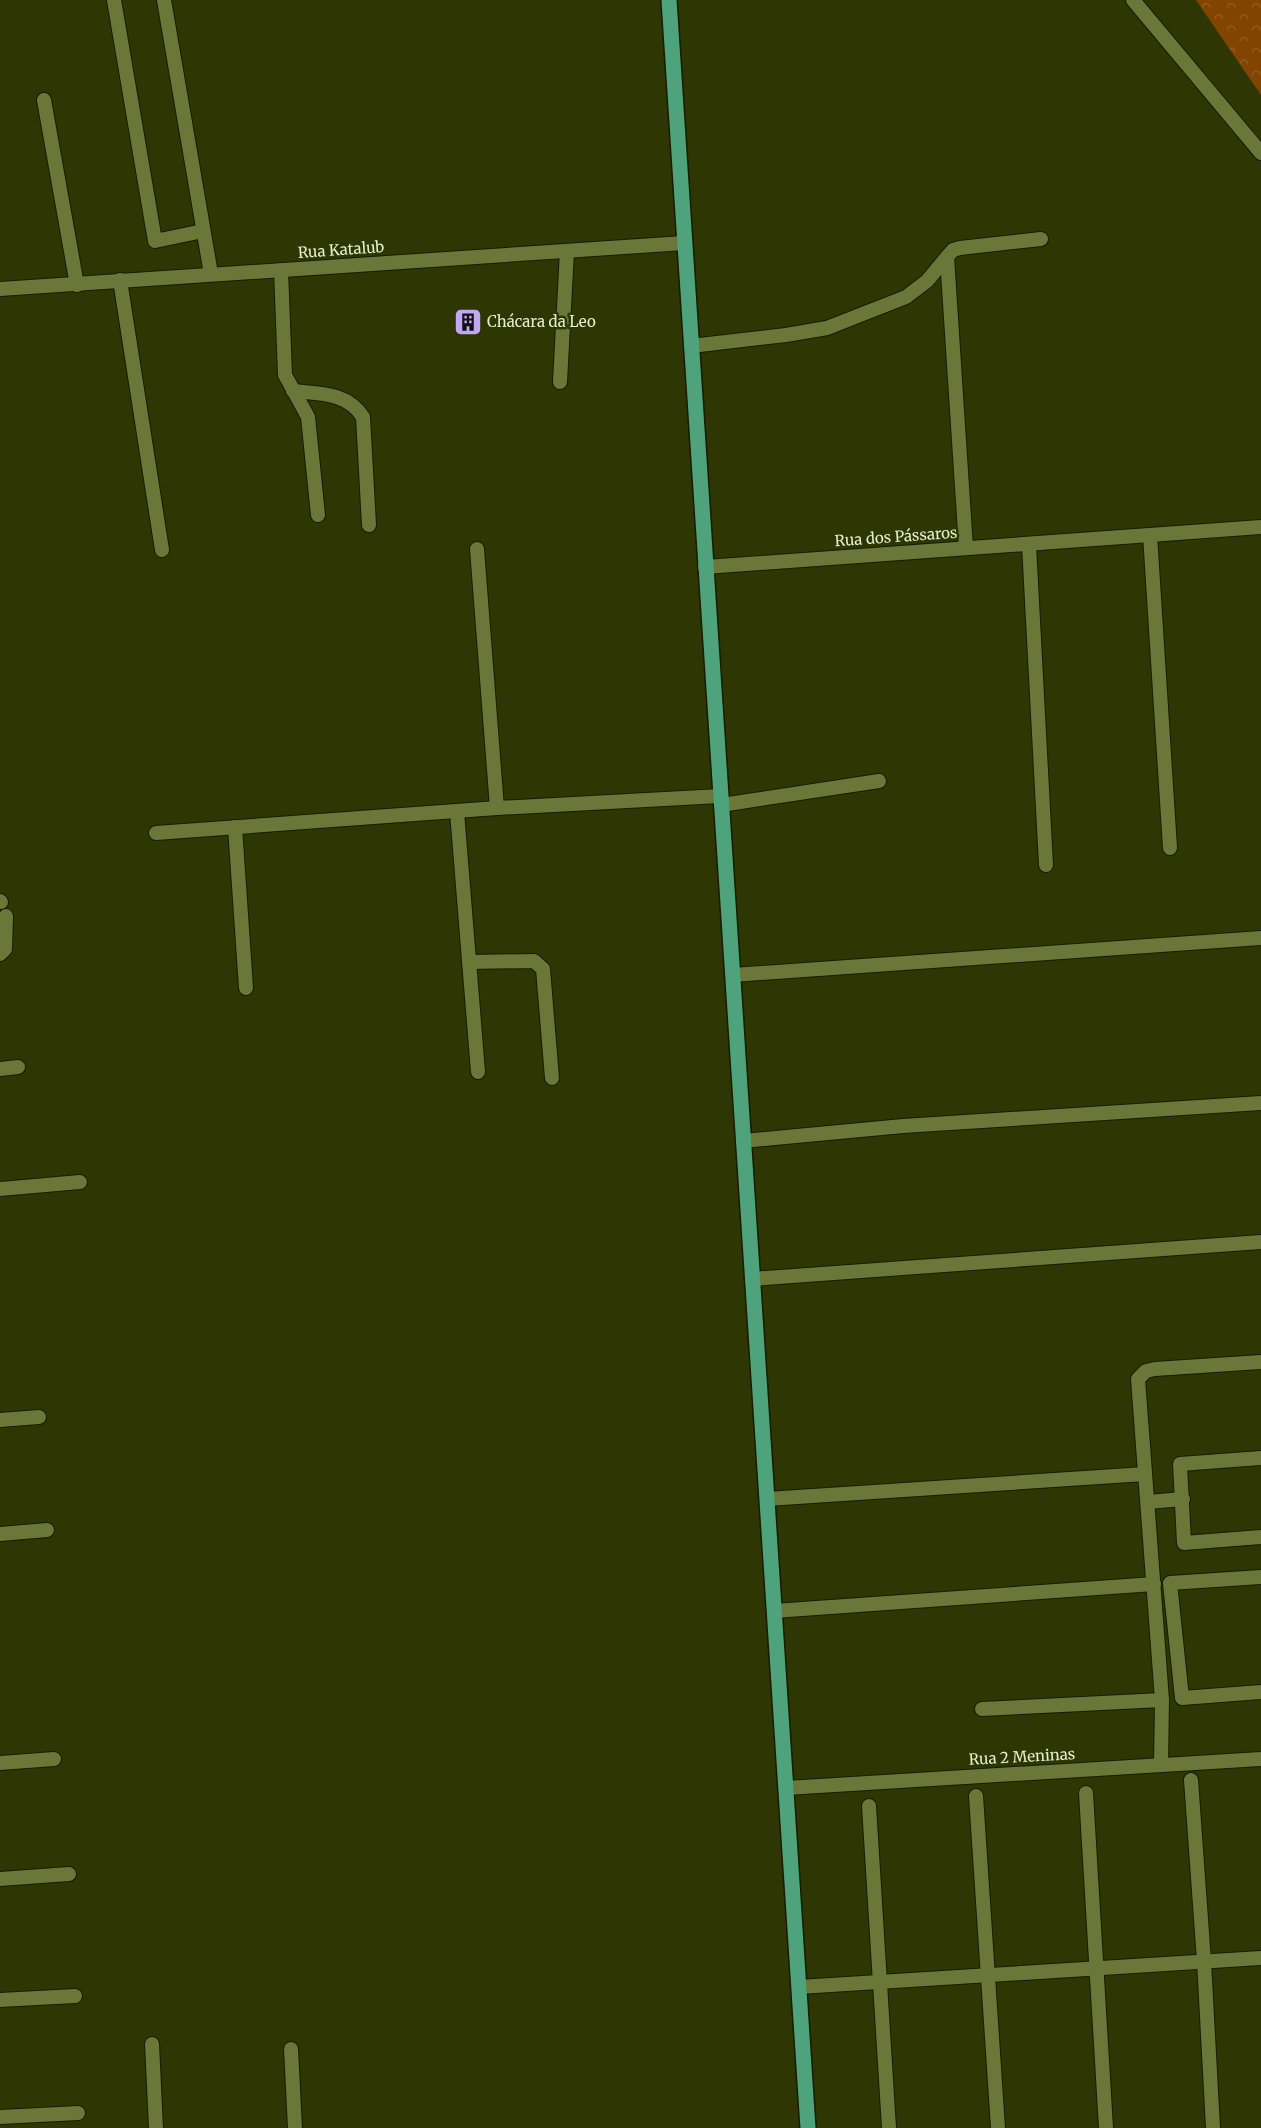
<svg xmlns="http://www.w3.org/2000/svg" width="1261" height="2128" viewBox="0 0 1261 2128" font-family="Merriweather,serif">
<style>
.forest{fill:url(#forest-crowns)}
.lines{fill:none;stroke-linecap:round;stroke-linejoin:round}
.minor-casing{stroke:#171c00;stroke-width:16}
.major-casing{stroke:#171c00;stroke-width:18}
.minor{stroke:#6a7739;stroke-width:14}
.major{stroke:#4ea37d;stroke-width:15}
.labels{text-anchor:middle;stroke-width:5;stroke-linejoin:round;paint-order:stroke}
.street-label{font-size:15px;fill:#e4edcc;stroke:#2e3604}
.poi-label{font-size:15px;fill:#e4edcc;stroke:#2e3604;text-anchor:start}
</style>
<defs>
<pattern id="forest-crowns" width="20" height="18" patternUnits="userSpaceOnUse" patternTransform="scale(1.25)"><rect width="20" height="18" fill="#824501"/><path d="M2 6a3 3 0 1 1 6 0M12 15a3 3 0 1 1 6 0" fill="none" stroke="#946025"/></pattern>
</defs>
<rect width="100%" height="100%" fill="#2e3604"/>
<path class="forest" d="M 1196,0 L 1261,0 L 1261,95 Z"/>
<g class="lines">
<g class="minor-casing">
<g id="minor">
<path d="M 114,0 L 155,241 L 203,231"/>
<path d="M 164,0 L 211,274"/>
<path d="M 1133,0 L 1261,153"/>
<path d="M 44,100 L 77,285"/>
<path d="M 281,270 L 285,375 L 308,417 L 318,515"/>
<path d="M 120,280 L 162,550"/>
<path d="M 0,289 L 684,243"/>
<path d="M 691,346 L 786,335 L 827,328 L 906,297 L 927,281 L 947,257"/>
<path d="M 560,382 L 567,251"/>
<path d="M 293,391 C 320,394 347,392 363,417 L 369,525"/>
<path d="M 1150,535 L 1170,848"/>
<path d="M 1029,545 L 1046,865"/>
<path d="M 966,548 L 947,257 L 953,250 L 960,248 L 1041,239"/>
<path d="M 477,549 L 497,808"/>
<path d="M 705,567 L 1261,527"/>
<path d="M 721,805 L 879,781"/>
<path d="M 457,812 L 478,1072"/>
<path d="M 235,827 L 246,988"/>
<path d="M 156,833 L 497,808 L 720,796"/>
<path d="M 0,901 L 1,902"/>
<path d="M 0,954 L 5,949 L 6,916"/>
<path d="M 469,962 L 534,961 L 543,969 L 552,1078"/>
<path d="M 733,975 L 1261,938"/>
<path d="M 0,1069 L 18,1067"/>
<path d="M 743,1141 L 903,1126 L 1261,1103"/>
<path d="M 0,1189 L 80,1182"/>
<path d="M 752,1279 L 1261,1242"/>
<path d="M 0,1420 L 39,1417"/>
<path d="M 1261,1458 L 1180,1464 L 1184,1543 L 1261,1537"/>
<path d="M 767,1499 L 1145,1474"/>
<path d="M 1148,1502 L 1183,1499"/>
<path d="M 0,1534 L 47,1530"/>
<path d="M 1261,1577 L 1170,1583 L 1182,1698 L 1261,1692"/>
<path d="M 774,1611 L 1154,1584"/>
<path d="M 982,1709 L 1162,1700"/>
<path d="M 0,1763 L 54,1759"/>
<path d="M 1161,1765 L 1162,1700 L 1138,1379 L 1146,1371 L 1155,1369 L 1261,1362"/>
<path d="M 1191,1780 L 1204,1961 L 1213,2128"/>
<path d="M 786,1788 L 1261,1759"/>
<path d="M 1086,1793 L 1106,2128"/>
<path d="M 976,1796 L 998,2128"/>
<path d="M 869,1806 L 889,2128"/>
<path d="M 0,1879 L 69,1874"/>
<path d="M 799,1987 L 1261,1958"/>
<path d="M 0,2000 L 75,1996"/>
<path d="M 152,2044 L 156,2128"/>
<path d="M 291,2049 L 295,2128"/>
<path d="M 0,2117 L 78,2113"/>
</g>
</g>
<g class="major-casing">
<path id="major" d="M 669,0 L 808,2128"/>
</g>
<use href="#minor" class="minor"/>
<use href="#major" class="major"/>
</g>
<defs>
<g id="building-square" transform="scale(1.4375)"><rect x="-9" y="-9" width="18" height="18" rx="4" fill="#c1a8f3" stroke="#2e3604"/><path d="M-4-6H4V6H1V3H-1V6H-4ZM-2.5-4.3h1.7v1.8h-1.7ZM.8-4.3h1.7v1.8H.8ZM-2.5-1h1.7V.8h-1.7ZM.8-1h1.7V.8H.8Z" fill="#111"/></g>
</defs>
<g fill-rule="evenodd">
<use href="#building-square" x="468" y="322"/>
</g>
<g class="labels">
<g class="street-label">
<text transform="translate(341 250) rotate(-4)" y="5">Rua Katalub</text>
<text transform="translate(896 537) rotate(-4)" y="5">Rua dos Pássaros</text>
<text transform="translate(1022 1757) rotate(-3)" y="5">Rua 2 Meninas</text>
</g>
<g class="poi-label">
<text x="487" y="327">Chácara da Leo</text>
</g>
</g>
</svg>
